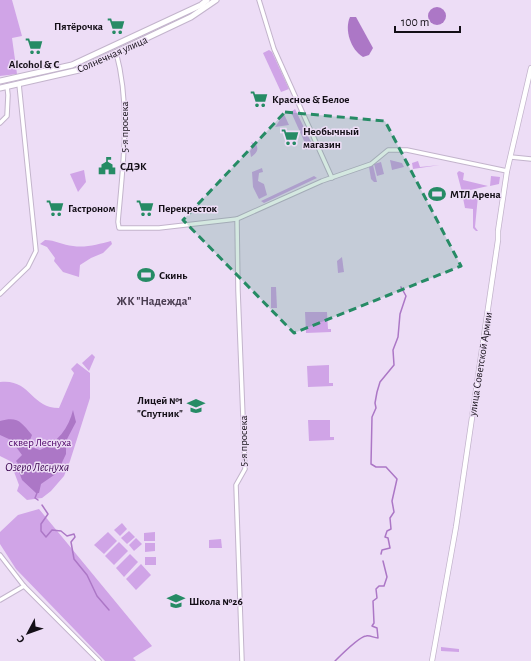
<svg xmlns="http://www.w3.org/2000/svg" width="531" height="661" viewBox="0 0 531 661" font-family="'Alegreya Sans',sans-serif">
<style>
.green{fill:#d0a4e7}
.water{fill:#ac77c6}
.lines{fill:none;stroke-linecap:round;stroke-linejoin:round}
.stream{stroke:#ac77c6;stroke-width:1.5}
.minor-casing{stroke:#c3b4cc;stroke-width:5.5}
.tertiary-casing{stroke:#c3b4cc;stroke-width:6}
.secondary-casing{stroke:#c3b4cc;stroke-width:7}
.minor{stroke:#fff;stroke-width:3.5}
.tertiary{stroke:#fff;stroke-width:4.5}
.secondary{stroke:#fff;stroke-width:5}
.marked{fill:#268b65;fill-opacity:0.2;stroke:#268b65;stroke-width:3;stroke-dasharray:8 5;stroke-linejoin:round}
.labels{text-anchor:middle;stroke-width:3;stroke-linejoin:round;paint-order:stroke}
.poi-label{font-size:11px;font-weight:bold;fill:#140f17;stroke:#edddf6;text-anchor:start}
.street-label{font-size:11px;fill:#140f17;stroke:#edddf6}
.park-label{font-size:11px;fill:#4c0066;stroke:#edddf6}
.neighbourhood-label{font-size:12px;font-weight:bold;fill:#483b4f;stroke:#edddf6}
.water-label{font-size:12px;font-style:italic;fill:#3f0a54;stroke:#edddf6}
</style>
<rect width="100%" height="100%" fill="#edddf6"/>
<g class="green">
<path d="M 0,0 L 12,0 L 22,36 L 12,38 L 17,74 L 0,76 Z"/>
<path d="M 269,50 L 272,52 L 289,89 L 281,92 L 263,53 Z"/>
<path d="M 295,109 L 311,142 L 305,143 L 291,112 Z"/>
<path d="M 284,114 L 289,125 L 275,127 Z"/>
<path d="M 251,142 L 256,144 C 259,150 257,153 251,157 L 250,151 L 253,146 Z"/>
<path d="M 390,160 L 402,163 L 404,167 L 392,170 Z"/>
<path d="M 418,161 L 420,167 L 440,165 L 413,169 L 412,163 Z"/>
<path d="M 381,162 L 384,174 L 377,176 L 374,164 Z"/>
<path d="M 373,165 L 377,182 L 374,182 L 371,179 L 369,167 Z"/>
<path d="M 262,168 L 263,172 L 259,173 L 258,181 L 264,184 L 267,195 L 259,199 L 253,187 L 252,172 Z"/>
<path d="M 84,170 L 86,182 L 78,192 L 70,174 Z"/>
<path d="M 459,171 L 464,173 L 463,180 L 488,186 L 462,192 L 457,173 Z"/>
<path d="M 314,176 L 317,178 L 264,203 L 261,201 Z"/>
<path d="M 491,176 L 500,177 L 499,184 L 490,186 Z"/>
<path d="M 478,196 L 475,227 L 478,231 L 476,231 L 473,228 L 473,209 L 465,208 L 463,198 Z"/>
<path d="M 45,240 C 55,240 63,245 73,246 C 86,248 99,244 111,241 L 112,244 L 103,253 L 91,258 L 80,265 L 79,277 L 63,272 L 54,261 L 55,258 L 47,247 L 40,244 Z"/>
<path d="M 342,257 L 344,272 L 338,273 L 337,261 Z"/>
<path d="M 271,287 L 276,287 L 277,308 L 271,308 Z"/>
<path d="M 305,312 L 327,312 L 328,329 L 331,329 L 331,332 L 306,333 Z"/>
<path d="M 92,354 L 95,357 L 89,371 L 82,363 Z"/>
<path d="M 77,363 L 90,373 L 90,398 L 70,461 L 64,476 L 51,491 L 42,498 L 27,500 L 17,491 L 19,485 L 10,461 L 0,456 L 0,382 C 30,378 31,408 59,408 L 74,373 L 71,369 Z"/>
<path d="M 329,365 L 329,383 L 333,383 L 333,386 L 308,387 L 307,366 Z"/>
<path d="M 308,420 L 330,420 L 330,437 L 334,437 L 334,440 L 309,441 Z"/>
<path d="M 39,509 L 152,646 L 133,658 L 136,661 L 105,661 L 16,569 L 0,544 L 0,532 L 18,515 Z"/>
<path d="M 122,523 L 127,529 L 120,536 L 114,530 Z"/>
<path d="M 129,531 L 135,537 L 127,544 L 121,538 Z"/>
<path d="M 108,532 L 117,541 L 104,554 L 94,545 Z"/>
<path d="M 155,532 L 155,541 L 144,541 L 144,533 Z"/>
<path d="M 136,538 L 142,544 L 134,551 L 129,545 Z"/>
<path d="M 221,539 L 222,548 L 209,548 L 209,540 Z"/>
<path d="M 119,542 L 128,551 L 114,565 L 105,556 Z"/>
<path d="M 145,543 L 155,543 L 155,551 L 145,552 Z"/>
<path d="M 130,554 L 138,562 L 124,577 L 116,568 Z"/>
<rect x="145" y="557" width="11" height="8"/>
<path d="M 141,564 L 151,575 L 136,590 L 126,579 Z"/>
<path d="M 441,647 L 459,649 L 459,652 L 441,651 Z"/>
</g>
<g class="water">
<circle cx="437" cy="16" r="9"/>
<path d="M 350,17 L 356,17 L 373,48 L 369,55 L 363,57 C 351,50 344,30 350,17 Z"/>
<path d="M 73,410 L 76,422 L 66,441 L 66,454 L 57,473 L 41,484 L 39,493 L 36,493 L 22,480 L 18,469 L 20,466 L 16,461 L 22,455 L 11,440 L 0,435 L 0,421 C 18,416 21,422 32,435 L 30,440 L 31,447 L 40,450 C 57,443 69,428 73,410 Z"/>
</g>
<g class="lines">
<g class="stream">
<path d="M 37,493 L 35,498 L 38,500"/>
<path d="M 42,505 L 48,514 L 41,524 L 41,531 L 46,537 L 52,530 L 61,531 L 67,536 L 74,534 L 75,537 L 71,542 L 74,559 L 87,575 L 97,596 L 109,610"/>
<path d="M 381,554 L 382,550 L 390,548 L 388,538 L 385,537 L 387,531 L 391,529 L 390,518 L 394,512 L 392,501 L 397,479 L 386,467 L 376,467 L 371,464 L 372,417 L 376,408 L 375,403 L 377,392 L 380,382 L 394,365 L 393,350 L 398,337 L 400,314 L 406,296 L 401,287"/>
<path d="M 335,661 C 340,656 359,637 366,636 C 370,635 374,638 378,638 L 377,628 L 372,626 L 374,623 L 373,601 L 377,598 L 376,589 L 379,586 L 384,586 L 387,577 L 383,561"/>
</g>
<g class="minor-casing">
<g id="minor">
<path d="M 259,0 L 274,49 L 332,178"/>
<path d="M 116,52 C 131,107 123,165 118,222 L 119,228 L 159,228 L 237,219 L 322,181 L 371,164 L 388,150 L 407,150 L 507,171"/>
<path d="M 0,123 L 7,116 L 8,95 L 7,86"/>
<path d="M 511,157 L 531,159"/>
<path d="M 237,219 L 238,291 L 245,469 L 236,485 L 242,661"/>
<path d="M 0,294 L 28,267 L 36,251 L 19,84"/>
<path d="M 0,555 L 24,586 L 99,661"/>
<path d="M 0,600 L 24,586"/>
</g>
</g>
<g class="tertiary-casing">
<path id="tertiary" d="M 432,661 L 456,527 L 498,240 L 498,231 L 507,171 L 531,68"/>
</g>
<g class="secondary-casing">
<g id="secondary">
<path d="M 0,81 L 72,65 L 201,5 L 207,0"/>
<path d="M 0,88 L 79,70 L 191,17 L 216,0"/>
</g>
</g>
<use href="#minor" class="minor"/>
<use href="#tertiary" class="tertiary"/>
<use href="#secondary" class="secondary"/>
</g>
<path class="marked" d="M 285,112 L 385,121 L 461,266 L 294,333 L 183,220 Z"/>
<defs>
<g id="supermarket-bare" transform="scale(1.38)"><path d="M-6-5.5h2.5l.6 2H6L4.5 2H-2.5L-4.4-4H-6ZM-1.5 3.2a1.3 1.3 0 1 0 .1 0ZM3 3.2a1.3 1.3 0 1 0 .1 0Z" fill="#268b65" stroke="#edddf6" stroke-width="2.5" paint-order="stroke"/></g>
<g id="civic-bare" transform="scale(1.38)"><path d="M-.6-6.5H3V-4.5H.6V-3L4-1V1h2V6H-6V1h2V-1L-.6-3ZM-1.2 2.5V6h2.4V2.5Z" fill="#268b65" stroke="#edddf6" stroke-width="2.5" paint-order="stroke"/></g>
<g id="stadium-bare" transform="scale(1.38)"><path d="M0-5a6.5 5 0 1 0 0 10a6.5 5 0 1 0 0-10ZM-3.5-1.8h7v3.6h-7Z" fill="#268b65" stroke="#edddf6" stroke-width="2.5" paint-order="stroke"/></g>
<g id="school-bare" transform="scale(1.38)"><path d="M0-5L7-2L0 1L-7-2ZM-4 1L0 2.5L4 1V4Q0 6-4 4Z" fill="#268b65" stroke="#edddf6" stroke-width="2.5" paint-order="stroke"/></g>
</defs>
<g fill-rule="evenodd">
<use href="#supermarket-bare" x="116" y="26"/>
<use href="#supermarket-bare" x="34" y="46"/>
<use href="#supermarket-bare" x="259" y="99"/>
<use href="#supermarket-bare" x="290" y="137"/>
<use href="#civic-bare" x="107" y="166"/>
<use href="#stadium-bare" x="437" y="194"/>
<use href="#supermarket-bare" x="55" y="208"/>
<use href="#supermarket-bare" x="145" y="208"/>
<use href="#stadium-bare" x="146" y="275"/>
<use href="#school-bare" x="196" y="406"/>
<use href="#school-bare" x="176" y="601"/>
</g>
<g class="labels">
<g class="poi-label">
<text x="103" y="30" text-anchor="end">Пятёрочка</text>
<text x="34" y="68" text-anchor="middle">Alcohol &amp; C</text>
<text x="272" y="103">Красное &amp; Белое</text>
<text x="303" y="135">Необычный<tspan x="303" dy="13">магазин</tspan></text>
<text x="120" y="170">СДЭК</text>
<text x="450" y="198">МТЛ Арена</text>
<text x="68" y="212">Гастроном</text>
<text x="158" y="212">Перекресток</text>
<text x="159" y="279">Скинь</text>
<text x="183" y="404" text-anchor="end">Лицей №1<tspan x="183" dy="13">"Спутник"</tspan></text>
<text x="189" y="605">Школа №26</text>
</g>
<g class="street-label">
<text transform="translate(112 54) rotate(-24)" y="4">Солнечная улица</text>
<text transform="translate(124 127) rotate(-90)" y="4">5-я просека</text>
<text transform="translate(480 364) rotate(-81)" y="4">улица Советской Армии</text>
<text transform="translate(243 441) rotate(-90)" y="4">5-я просека</text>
</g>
<g class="park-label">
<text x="40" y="446">сквер Леснуха</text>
</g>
<g class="neighbourhood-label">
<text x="154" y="305">ЖК "Надежда"</text>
</g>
<g class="water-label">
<text x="37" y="471">Озеро Леснуха</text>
</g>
</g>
<g transform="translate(28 633) rotate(229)" stroke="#edddf6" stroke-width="3" paint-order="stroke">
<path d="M0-3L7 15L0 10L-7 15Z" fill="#140f17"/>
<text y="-6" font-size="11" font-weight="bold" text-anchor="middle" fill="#140f17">С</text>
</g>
<path d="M395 26v6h65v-6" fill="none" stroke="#140f17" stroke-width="2"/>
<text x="401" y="26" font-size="12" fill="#140f17" stroke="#edddf6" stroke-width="3" paint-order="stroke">100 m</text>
</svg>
